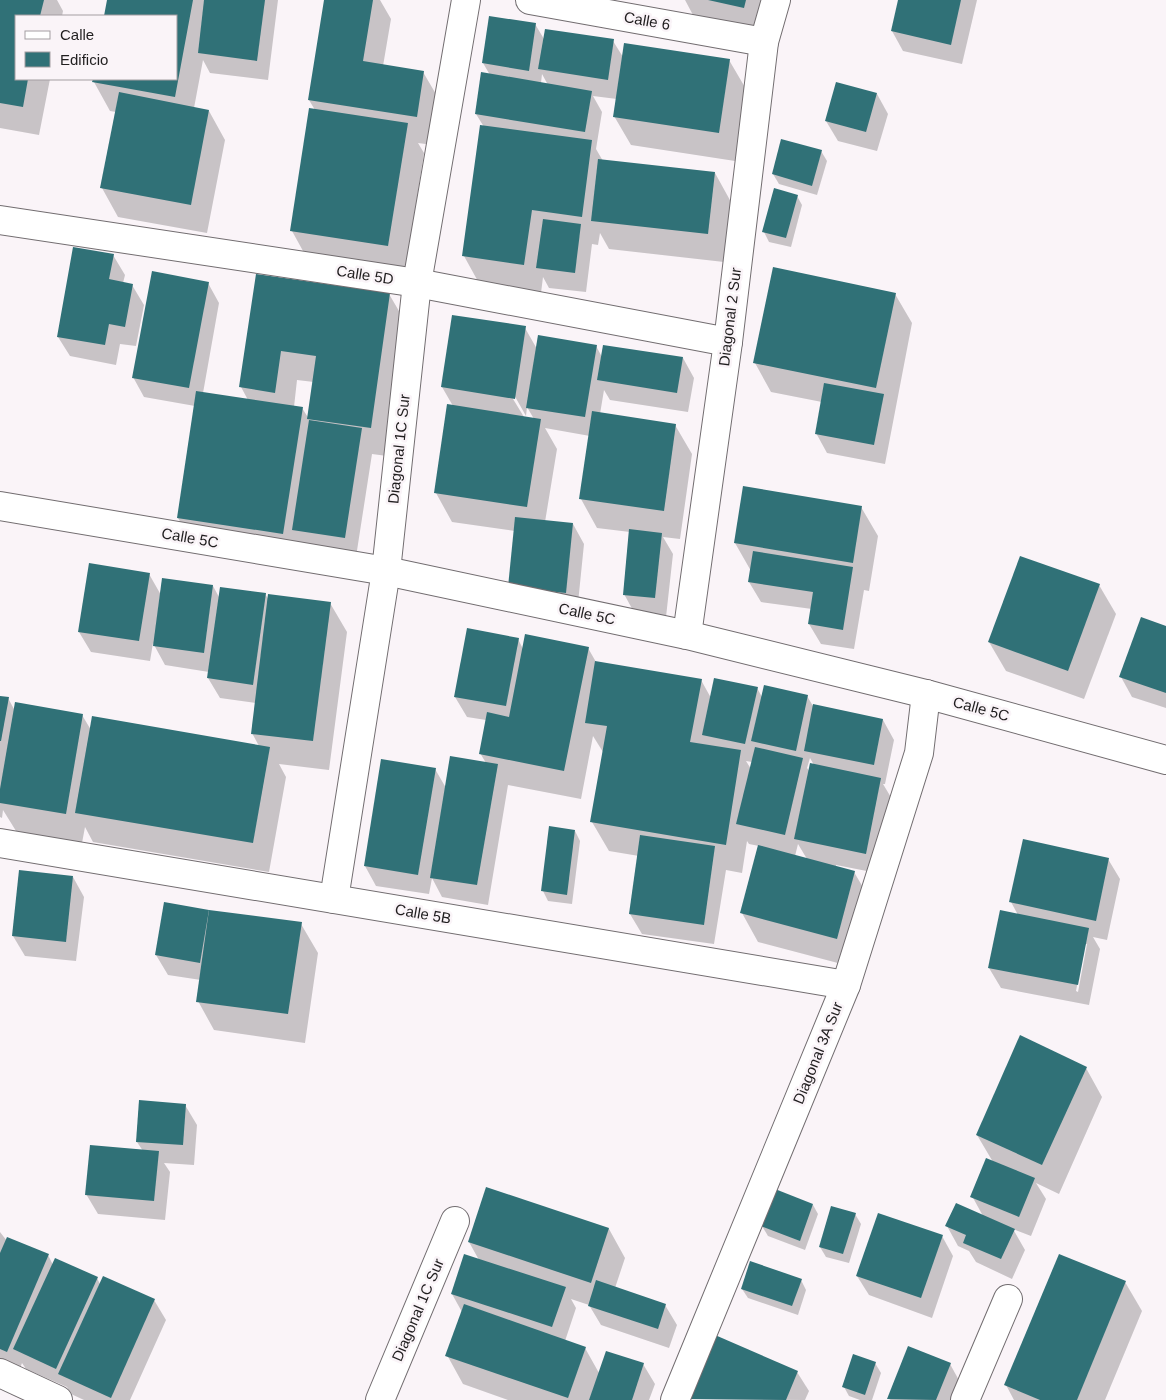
<svg xmlns="http://www.w3.org/2000/svg" width="1166" height="1400" viewBox="0 0 1166 1400" font-family="Helvetica,sans-serif">
<style>
.shadow{fill:#0003;fill-rule:evenodd}
.building{fill:#307177}
.lines{fill:none;stroke-linecap:round;stroke-linejoin:round}
.street-casing{stroke:#726d70;stroke-width:30}
.street{stroke:#fff;stroke-width:28}
.labels{text-anchor:middle;stroke-width:5;stroke-linejoin:round;paint-order:stroke}
.street-label{font-size:15px;fill:#201e1f;stroke:#faf4f8}
</style>
<rect width="100%" height="100%" fill="#faf4f8"/>
<g class="shadow">
<path d="M 0,0 L 57,0 L 63,11 L 62,16 L 16,16 L 16,79 L 50,79 L 39,135 L 0,128 Z"/>
<path d="M 109,0 L 278,0 L 268,80 L 210,73 L 203,60 L 194,108 L 209,111 L 225,140 L 207,233 L 118,217 L 102,188 L 116,112 L 110,111 L 94,82 L 94,79 L 176,79 L 176,16 L 106,16 Z"/>
<path d="M 325,0 L 380,0 L 391,19 L 383,66 L 423,72 L 440,101 L 433,145 L 418,143 L 424,153 L 405,274 L 308,260 L 292,231 L 315,110 L 309,100 Z"/>
<path d="M 685,0 L 761,0 L 755,28 L 693,15 Z"/>
<path d="M 899,0 L 977,0 L 962,64 L 903,51 L 892,31 Z"/>
<path d="M 535,24 L 544,39 L 613,41 L 623,57 L 729,60 L 746,89 L 735,161 L 631,145 L 614,116 L 617,99 L 593,96 L 602,112 L 596,149 L 603,161 L 715,173 L 731,202 L 724,262 L 609,249 L 600,233 L 598,245 L 592,244 L 586,292 L 549,288 L 543,277 L 541,293 L 480,285 L 464,256 L 484,127 L 476,114 L 490,75 L 483,63 ZM 542,74 L 548,85 L 541,83 Z"/>
<path d="M 877,94 L 888,114 L 877,151 L 838,141 L 826,121 Z"/>
<path d="M 782,141 L 821,151 L 827,161 L 817,195 L 779,184 L 773,174 Z"/>
<path d="M 797,196 L 802,205 L 791,247 L 769,242 L 764,232 Z"/>
<path d="M 113,255 L 125,275 L 123,283 L 132,285 L 144,305 L 136,346 L 120,344 L 116,365 L 70,356 L 58,337 Z"/>
<path d="M 257,276 L 389,294 L 406,323 L 387,456 L 372,454 L 356,557 L 195,547 L 178,518 L 195,406 L 144,397 L 133,377 L 208,283 L 219,303 L 203,393 L 248,400 L 241,387 ZM 297,380 L 314,382 L 309,419 L 302,408 L 294,407 Z"/>
<path d="M 895,294 L 912,323 L 885,464 L 827,453 L 816,433 L 822,402 L 771,392 L 755,363 Z"/>
<path d="M 453,316 L 525,328 L 537,349 L 596,346 L 602,357 L 683,358 L 694,378 L 688,412 L 610,400 L 604,390 L 600,414 L 675,425 L 692,454 L 680,539 L 663,537 L 673,554 L 666,617 L 635,614 L 624,594 L 630,532 L 597,528 L 581,499 L 590,436 L 545,428 L 557,449 L 545,522 L 573,524 L 584,544 L 577,613 L 521,607 L 515,531 L 452,522 L 436,493 L 453,406 L 442,387 ZM 513,393 L 526,416 L 527,407 L 534,419 L 524,417 L 510,394 Z"/>
<path d="M 861,507 L 878,536 L 869,591 L 864,590 L 854,649 L 821,644 L 809,624 L 812,609 L 761,602 L 749,582 L 751,571 L 735,543 Z"/>
<path d="M 149,574 L 161,595 L 213,586 L 220,599 L 265,594 L 269,600 L 330,603 L 347,632 L 329,770 L 279,764 L 286,777 L 269,872 L 93,842 L 85,827 L 82,843 L 16,831 L 3,810 L 2,818 L 0,817 L 0,697 L 8,698 L 15,711 L 82,715 L 91,730 L 259,746 L 252,733 L 256,703 L 220,698 L 208,678 L 209,672 L 165,665 L 153,643 L 150,661 L 91,652 L 79,632 Z"/>
<path d="M 1099,585 L 1116,614 L 1084,699 L 1006,671 L 989,642 Z"/>
<path d="M 1166,628 L 1166,708 L 1132,697 L 1121,677 Z"/>
<path d="M 518,639 L 523,649 L 588,648 L 596,662 L 701,680 L 711,698 L 757,688 L 762,697 L 807,696 L 813,706 L 883,720 L 894,740 L 885,784 L 883,784 L 892,799 L 877,873 L 836,865 L 836,867 L 854,872 L 871,901 L 853,967 L 758,942 L 742,913 L 759,846 L 749,844 L 747,841 L 742,873 L 726,870 L 714,944 L 642,934 L 630,914 L 639,856 L 609,851 L 592,822 L 603,752 L 593,736 L 581,799 L 508,785 L 488,905 L 442,897 L 432,878 L 429,894 L 376,886 L 365,866 L 435,769 L 446,788 L 486,763 L 480,753 L 486,720 L 467,717 L 455,697 ZM 810,758 L 814,765 L 810,772 L 807,768 ZM 746,761 L 752,762 L 751,769 ZM 798,844 L 807,859 L 795,856 Z"/>
<path d="M 575,831 L 580,841 L 572,904 L 548,901 L 543,891 Z"/>
<path d="M 1108,859 L 1120,879 L 1107,940 L 1093,937 L 1100,949 L 1089,1005 L 1001,988 L 989,968 L 1018,915 L 1011,902 ZM 1085,944 L 1087,944 L 1078,992 L 1076,991 Z"/>
<path d="M 73,877 L 84,897 L 76,961 L 25,956 L 13,936 Z"/>
<path d="M 208,911 L 210,914 L 301,924 L 318,953 L 305,1043 L 214,1030 L 198,1001 L 201,980 L 168,975 L 156,955 Z"/>
<path d="M 1086,1068 L 1102,1097 L 1059,1194 L 1036,1183 L 1046,1199 L 1031,1236 L 1013,1229 L 1025,1250 L 1012,1279 L 976,1262 L 969,1251 L 958,1246 L 947,1226 L 983,1216 L 972,1196 L 993,1162 L 977,1135 Z"/>
<path d="M 185,1105 L 197,1125 L 194,1165 L 164,1163 L 170,1172 L 165,1220 L 98,1214 L 86,1194 L 143,1151 L 137,1142 Z"/>
<path d="M 813,1205 L 818,1214 L 805,1250 L 768,1236 L 762,1226 Z"/>
<path d="M 855,1214 L 861,1224 L 849,1263 L 826,1257 L 820,1247 Z"/>
<path d="M 609,1229 L 625,1258 L 615,1288 L 665,1305 L 677,1325 L 669,1348 L 601,1325 L 589,1305 L 571,1299 L 576,1308 L 565,1341 L 585,1348 L 599,1373 L 643,1364 L 655,1384 L 649,1400 L 508,1400 L 463,1384 L 447,1355 L 462,1312 L 452,1294 L 479,1260 L 469,1242 Z"/>
<path d="M 0,1232 L 7,1241 L 48,1255 L 53,1265 L 97,1278 L 100,1284 L 154,1300 L 166,1320 L 130,1400 L 84,1400 L 71,1394 L 67,1387 L 26,1369 L 22,1363 L 19,1371 L 0,1364 Z"/>
<path d="M 942,1236 L 953,1256 L 932,1318 L 869,1295 L 857,1276 Z"/>
<path d="M 801,1280 L 806,1290 L 798,1315 L 748,1298 L 742,1289 Z"/>
<path d="M 1125,1282 L 1142,1311 L 1105,1400 L 1014,1400 L 1006,1385 Z"/>
<path d="M 875,1363 L 881,1373 L 872,1400 L 860,1400 L 849,1396 L 844,1387 Z"/>
<path d="M 950,1364 L 961,1384 L 955,1400 L 889,1400 Z"/>
<path d="M 797,1372 L 809,1391 L 805,1400 L 689,1399 Z"/>
</g>
<g class="building">
<path d="M 0,0 L 44,0 L 40,16 L 16,16 L 16,79 L 28,79 L 23,107 L 0,103 Z"/>
<path d="M 107,0 L 193,0 L 175,97 L 92,82 L 93,79 L 176,79 L 176,16 L 104,16 Z"/>
<path d="M 204,0 L 265,0 L 257,61 L 198,53 Z"/>
<path d="M 324,0 L 373,0 L 363,61 L 424,71 L 417,117 L 308,100 Z"/>
<path d="M 708,0 L 746,0 L 744,8 Z"/>
<path d="M 898,0 L 961,0 L 951,45 L 891,31 Z"/>
<path d="M 489,16 L 536,23 L 529,71 L 482,63 Z"/>
<path d="M 545,29 L 614,39 L 608,80 L 538,69 Z"/>
<path d="M 624,43 L 730,59 L 719,133 L 613,117 Z"/>
<path d="M 481,72 L 592,91 L 585,132 L 475,114 Z"/>
<path d="M 836,82 L 877,93 L 866,132 L 825,121 Z"/>
<path d="M 119,92 L 209,110 L 191,205 L 100,188 Z"/>
<path d="M 309,108 L 408,123 L 388,246 L 290,231 Z"/>
<path d="M 480,125 L 592,140 L 582,217 L 532,210 L 524,265 L 462,256 Z"/>
<path d="M 781,139 L 822,150 L 812,186 L 772,174 Z"/>
<path d="M 598,159 L 715,172 L 708,234 L 591,221 Z"/>
<path d="M 774,188 L 798,195 L 786,238 L 762,232 Z"/>
<path d="M 543,219 L 581,224 L 575,273 L 536,268 Z"/>
<path d="M 73,247 L 114,254 L 109,279 L 133,284 L 125,327 L 109,324 L 105,345 L 57,337 Z"/>
<path d="M 773,267 L 896,293 L 876,388 L 753,363 Z"/>
<path d="M 152,271 L 209,282 L 189,388 L 132,378 Z"/>
<path d="M 256,274 L 390,293 L 371,428 L 307,419 L 316,356 L 281,351 L 275,393 L 239,387 Z"/>
<path d="M 452,315 L 526,326 L 515,399 L 441,387 Z"/>
<path d="M 538,335 L 597,345 L 585,417 L 526,408 Z"/>
<path d="M 603,345 L 683,357 L 677,393 L 597,380 Z"/>
<path d="M 824,383 L 884,394 L 874,445 L 815,434 Z"/>
<path d="M 196,391 L 303,407 L 283,534 L 177,518 Z"/>
<path d="M 447,404 L 541,419 L 527,507 L 434,493 Z"/>
<path d="M 592,411 L 676,424 L 664,511 L 579,499 Z"/>
<path d="M 309,420 L 362,428 L 345,538 L 292,530 Z"/>
<path d="M 743,486 L 862,506 L 853,563 L 734,543 Z"/>
<path d="M 515,517 L 573,523 L 566,593 L 508,587 Z"/>
<path d="M 629,529 L 662,533 L 655,598 L 623,595 Z"/>
<path d="M 753,551 L 853,567 L 843,630 L 808,624 L 813,592 L 748,582 Z"/>
<path d="M 1020,556 L 1100,584 L 1068,671 L 988,642 Z"/>
<path d="M 89,563 L 150,573 L 139,641 L 78,632 Z"/>
<path d="M 162,578 L 213,585 L 204,653 L 153,646 Z"/>
<path d="M 220,587 L 266,593 L 253,685 L 207,678 Z"/>
<path d="M 268,594 L 331,602 L 313,741 L 251,734 Z"/>
<path d="M 1141,617 L 1166,626 L 1166,693 L 1119,677 Z"/>
<path d="M 467,628 L 519,638 L 506,706 L 454,697 Z"/>
<path d="M 525,634 L 589,647 L 564,771 L 479,754 L 487,712 L 509,717 Z"/>
<path d="M 595,661 L 702,679 L 690,742 L 741,750 L 726,845 L 590,822 L 607,726 L 585,723 Z"/>
<path d="M 714,678 L 758,687 L 745,744 L 702,735 Z"/>
<path d="M 764,685 L 808,695 L 796,751 L 751,741 Z"/>
<path d="M 0,696 L 9,697 L 1,741 L 0,741 Z"/>
<path d="M 15,702 L 83,714 L 66,814 L 0,803 L 0,789 Z"/>
<path d="M 813,704 L 883,719 L 874,765 L 804,751 Z"/>
<path d="M 92,716 L 270,747 L 253,843 L 75,813 Z"/>
<path d="M 755,747 L 803,758 L 785,835 L 736,824 Z"/>
<path d="M 450,756 L 498,764 L 477,885 L 430,878 Z"/>
<path d="M 381,759 L 436,768 L 418,875 L 364,866 Z"/>
<path d="M 810,763 L 881,778 L 866,854 L 794,839 Z"/>
<path d="M 549,826 L 575,830 L 567,895 L 541,891 Z"/>
<path d="M 640,835 L 715,846 L 704,925 L 629,914 Z"/>
<path d="M 1023,839 L 1109,858 L 1096,921 L 1009,902 Z"/>
<path d="M 758,845 L 855,871 L 837,939 L 740,913 Z"/>
<path d="M 19,870 L 73,876 L 66,942 L 12,936 Z"/>
<path d="M 164,902 L 209,910 L 200,963 L 155,955 Z"/>
<path d="M 209,910 L 302,922 L 288,1014 L 196,1002 Z"/>
<path d="M 1000,910 L 1089,928 L 1078,985 L 988,968 Z"/>
<path d="M 1020,1035 L 1087,1067 L 1042,1165 L 976,1135 Z"/>
<path d="M 139,1100 L 186,1104 L 183,1145 L 136,1142 Z"/>
<path d="M 90,1145 L 159,1151 L 154,1201 L 85,1195 Z"/>
<path d="M 986,1158 L 1035,1178 L 1019,1217 L 970,1197 Z"/>
<path d="M 486,1187 L 609,1228 L 591,1283 L 468,1242 Z"/>
<path d="M 775,1189 L 813,1204 L 800,1241 L 761,1226 Z"/>
<path d="M 956,1203 L 1015,1229 L 1001,1259 L 963,1243 L 966,1235 L 945,1226 Z"/>
<path d="M 831,1206 L 856,1213 L 843,1254 L 819,1247 Z"/>
<path d="M 878,1213 L 943,1235 L 921,1298 L 856,1276 Z"/>
<path d="M 7,1237 L 49,1254 L 7,1352 L 0,1349 L 0,1253 Z"/>
<path d="M 464,1254 L 566,1287 L 552,1327 L 451,1294 Z"/>
<path d="M 1059,1254 L 1126,1281 L 1077,1400 L 1040,1400 L 1004,1385 Z"/>
<path d="M 55,1258 L 98,1277 L 56,1369 L 13,1349 Z"/>
<path d="M 750,1261 L 802,1279 L 792,1306 L 741,1289 Z"/>
<path d="M 103,1276 L 155,1299 L 111,1398 L 58,1374 Z"/>
<path d="M 596,1280 L 666,1304 L 658,1329 L 588,1306 Z"/>
<path d="M 464,1304 L 586,1347 L 568,1398 L 445,1356 Z"/>
<path d="M 715,1335 L 798,1371 L 786,1400 L 688,1399 Z"/>
<path d="M 908,1346 L 951,1363 L 936,1400 L 887,1399 Z"/>
<path d="M 606,1351 L 644,1363 L 632,1400 L 589,1400 Z"/>
<path d="M 853,1354 L 876,1362 L 865,1395 L 842,1387 Z"/>
</g>
<g class="lines">
<g class="street-casing">
<g id="street">
<path d="M 530,0 L 764,42"/>
<path d="M 0,220 L 417,283 L 728,342"/>
<path d="M 0,506 L 386,571 L 687,635 L 926,694 L 1166,760"/>
<path d="M 687,635 L 728,342 L 764,42 L 776,0"/>
<path d="M 0,843 L 846,985"/>
<path d="M 334,899 L 386,571 L 417,283 L 466,0"/>
<path d="M 0,1373 L 58,1400"/>
<path d="M 380,1400 L 455,1221"/>
<path d="M 675,1400 L 846,985 L 919,753 L 926,694"/>
<path d="M 965,1400 L 1008,1299"/>
</g>
</g>
<use href="#street" class="street"/>
</g>
<g class="labels">
<g class="street-label">
<text transform="translate(647 21) rotate(10)" y="5">Calle 6</text>
<text transform="translate(365 275) rotate(9)" y="5">Calle 5D</text>
<text transform="translate(730 317) rotate(-83)" y="5">Diagonal 2 Sur</text>
<text transform="translate(399 449) rotate(-84)" y="5">Diagonal 1C Sur</text>
<text transform="translate(190 538) rotate(10)" y="5">Calle 5C</text>
<text transform="translate(587 614) rotate(12)" y="5">Calle 5C</text>
<text transform="translate(981 709) rotate(15)" y="5">Calle 5C</text>
<text transform="translate(423 914) rotate(10)" y="5">Calle 5B</text>
<text transform="translate(818 1053) rotate(-68)" y="5">Diagonal 3A Sur</text>
<text transform="translate(418 1310) rotate(-67)" y="5">Diagonal 1C Sur</text>
</g>
</g>
<rect x="15" y="15" width="162" height="65" fill="#faf4f8" stroke="#a39ea1"/>
<rect x="25" y="31" width="25" height="8" fill="#ffffff" stroke="#a39ea1"/>
<text x="60" y="40" font-size="15" fill="#201e1f">Calle</text>
<rect x="25" y="52" width="25" height="15" fill="#307177" stroke="#a39ea1"/>
<text x="60" y="65" font-size="15" fill="#201e1f">Edificio</text>
</svg>
